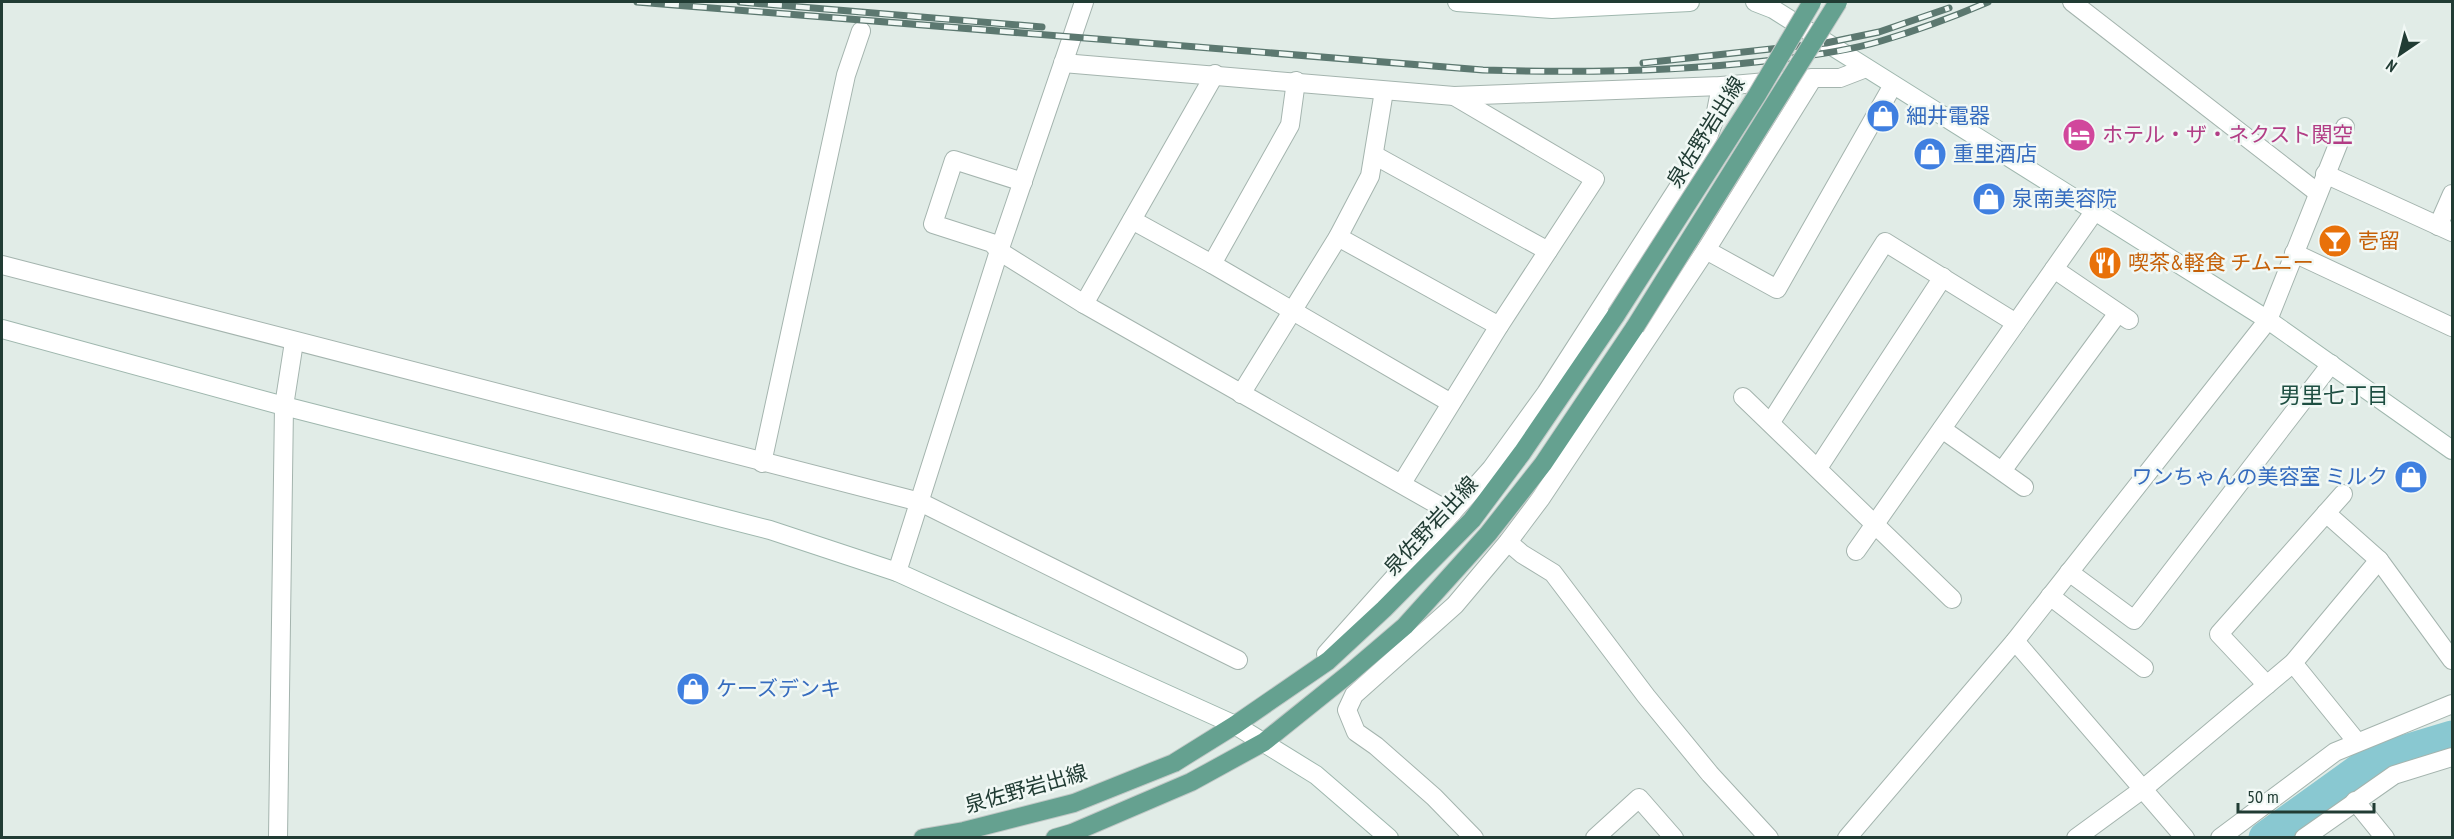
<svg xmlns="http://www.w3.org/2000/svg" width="2454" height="839" viewBox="0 0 2454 839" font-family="'PT Sans Narrow','Noto Sans JP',sans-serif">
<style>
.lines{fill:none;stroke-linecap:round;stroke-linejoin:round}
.river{stroke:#89c8d1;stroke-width:33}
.street-casing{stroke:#a4b4ae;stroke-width:20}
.secondary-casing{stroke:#9fb7ae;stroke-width:20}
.primary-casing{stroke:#c1c8c6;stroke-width:20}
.street{stroke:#fff;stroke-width:18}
.secondary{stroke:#fff;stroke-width:18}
.primary{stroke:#65a190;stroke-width:18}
.rail-casing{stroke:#5c7870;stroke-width:7}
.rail{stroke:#f1f8f5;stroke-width:4.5;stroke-dasharray:14;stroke-linecap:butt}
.primary-bridge-casing{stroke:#c1c8c6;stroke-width:20;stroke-linecap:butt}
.primary-bridge{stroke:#65a190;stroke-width:18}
.labels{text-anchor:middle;stroke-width:5;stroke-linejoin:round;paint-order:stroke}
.shop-label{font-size:21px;fill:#366cbe;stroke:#f1f8f5;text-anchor:start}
.street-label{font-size:21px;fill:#213c34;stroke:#f1f8f5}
.hotel-label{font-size:21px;fill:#b23c85;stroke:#f1f8f5;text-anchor:start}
.food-label{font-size:21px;fill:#c56008;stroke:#f1f8f5;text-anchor:start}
.neighbourhood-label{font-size:22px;fill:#1d4e41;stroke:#f1f8f5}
</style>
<rect width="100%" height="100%" fill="#e1ece7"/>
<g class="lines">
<path class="river" d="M 2265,838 L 2372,761 L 2452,737"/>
<g class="street-casing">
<g id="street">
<path d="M 2072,2 L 2318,193"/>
<path d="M 1063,63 L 1454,96 L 1721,86 L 1813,78 L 1840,78 L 1866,68"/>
<path d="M 1296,81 L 1290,125 L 1212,264 L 1451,403"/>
<path d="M 1374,155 L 1548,251"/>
<path d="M 2325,174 L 2452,232"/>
<path d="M 1023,182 L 954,160 L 933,224 L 992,243 L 999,251 L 1084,304 L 1452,513"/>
<path d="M 1132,220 L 1212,264"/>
<path d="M 2438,226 L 2452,194"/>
<path d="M 1338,237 L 1499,326"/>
<path d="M 1706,250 L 1777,289 L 1893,85"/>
<path d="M 2294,253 L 2452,327"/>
<path d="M 2,265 L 920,502 L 1238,660"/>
<path d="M 2054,269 L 2129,320"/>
<path d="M 1084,304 L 1215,74"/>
<path d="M 1241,394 L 1338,237 L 1370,176 L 1384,91"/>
<path d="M 1743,397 L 1952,599"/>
<path d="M 1771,422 L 1885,242 L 2016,323"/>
<path d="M 1942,429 L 2024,487"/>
<path d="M 762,463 L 846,75 L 861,31"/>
<path d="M 1818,468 L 1943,277"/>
<path d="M 2002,471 L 2118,313"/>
<path d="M 1402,483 L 1499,326 L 1595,179 L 1454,96"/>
<path d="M 2326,513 L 2379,560 L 2452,660"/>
<path d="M 1508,542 L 1522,554 L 1553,573 L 1646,696 L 1710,774 L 1769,838"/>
<path d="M 1856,551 L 2094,212"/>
<path d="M 897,572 L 999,251 L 1084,2"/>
<path d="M 2069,572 L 2134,620 L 2331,364"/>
<path d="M 2050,596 L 2144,668"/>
<path d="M 2015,641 L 2185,838"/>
<path d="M 1326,654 L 1491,469 L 1546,393 L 1705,146 L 1715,117 L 1721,86"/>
<path d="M 2293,663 L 2357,742"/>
<path d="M 2267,685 L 2219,634 L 2343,494"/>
<path d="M 2355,801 L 2385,838"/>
<path d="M 278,838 L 284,406 L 294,342"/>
<path d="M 1474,838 L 1434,797 L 1376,746 L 1356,732 L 1347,710 L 1354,695 L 1455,605 L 1508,542 L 1541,498 L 1706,250 L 1813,78"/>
<path d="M 1595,838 L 1639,798 L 1674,838"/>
<path d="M 1847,838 L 2015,641 L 2268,320 L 2345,127"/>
<path d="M 2076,838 L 2143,789 L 2293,663 L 2379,560"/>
<path d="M 2220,838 L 2335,752 L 2452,704"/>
<path d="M 2304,838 L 2394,775 L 2452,757"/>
</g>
</g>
<g class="secondary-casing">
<g id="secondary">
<path d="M 1457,2 L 1552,9 L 1690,2"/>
<path d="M 1755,2 L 1773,9 L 2268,320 L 2452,450"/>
<path d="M 2,329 L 284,406 L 770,530 L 897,572 L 1235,725 L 1316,775 L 1389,838"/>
</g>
</g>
<g class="primary-casing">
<g id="primary">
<path d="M 923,838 L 964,831 L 1074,803 L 1174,763 L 1235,725 L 1328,661 L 1384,609 L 1472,520 L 1522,453 L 1616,315"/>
<path d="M 1055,838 L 1072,833 L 1191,782 L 1264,742 L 1350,673 L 1405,626 L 1488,534 L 1543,464 L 1635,327"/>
</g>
</g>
<use href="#street" class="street"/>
<use href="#secondary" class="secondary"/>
<use href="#primary" class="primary"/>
<g class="rail-casing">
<g id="rail">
<path d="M 637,2 L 1483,70 C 1578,73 1671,72 1765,61 C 1803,57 1844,52 1881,41 C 1918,30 1953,17 1988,2"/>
<path d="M 740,2 L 1042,27"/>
<path d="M 1643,63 L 1826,43 L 1879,32 L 1949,8"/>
</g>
</g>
<use href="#rail" class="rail"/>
<g class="primary-bridge-casing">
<g id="primary-bridge">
<path d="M 1616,315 L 1757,95 L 1812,2"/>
<path d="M 1635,327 L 1838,2"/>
</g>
</g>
<use href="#primary-bridge" class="primary-bridge"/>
</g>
<defs>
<g id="shop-disc" transform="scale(1.725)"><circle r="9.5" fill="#3f7fe0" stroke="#f1f8f5"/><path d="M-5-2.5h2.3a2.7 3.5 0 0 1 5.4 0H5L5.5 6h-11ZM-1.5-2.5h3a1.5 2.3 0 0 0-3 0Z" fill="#fff"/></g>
<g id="hotel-disc" transform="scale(1.725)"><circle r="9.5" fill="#d1479c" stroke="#f1f8f5"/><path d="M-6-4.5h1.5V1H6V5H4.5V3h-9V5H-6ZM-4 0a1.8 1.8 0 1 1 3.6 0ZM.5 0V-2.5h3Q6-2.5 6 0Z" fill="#fff"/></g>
<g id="bar-disc" transform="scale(1.725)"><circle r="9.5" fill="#e8710a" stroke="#f1f8f5"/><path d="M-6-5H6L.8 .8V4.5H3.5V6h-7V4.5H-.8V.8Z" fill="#fff"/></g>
<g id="restaurant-disc" transform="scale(1.725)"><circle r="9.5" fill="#e8710a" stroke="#f1f8f5"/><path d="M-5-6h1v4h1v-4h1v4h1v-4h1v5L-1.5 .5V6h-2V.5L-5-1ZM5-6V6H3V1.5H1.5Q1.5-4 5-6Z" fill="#fff"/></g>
</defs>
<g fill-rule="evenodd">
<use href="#shop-disc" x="1883" y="116"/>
<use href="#hotel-disc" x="2079" y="135"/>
<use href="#shop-disc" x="1930" y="154"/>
<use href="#shop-disc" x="1989" y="199"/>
<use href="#bar-disc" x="2335" y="241"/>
<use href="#restaurant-disc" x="2105" y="263"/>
<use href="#shop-disc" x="2411" y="477"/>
<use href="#shop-disc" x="693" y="689"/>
</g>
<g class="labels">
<g class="shop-label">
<text x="1906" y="123">細井電器</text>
<text x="1953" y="161">重里酒店</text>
<text x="2012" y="206">泉南美容院</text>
<text x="2388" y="484" text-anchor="end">ワンちゃんの美容室 ミルク</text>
<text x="716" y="696">ケーズデンキ</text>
</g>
<g class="street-label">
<text transform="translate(1706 132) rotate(-58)" y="7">泉佐野岩出線</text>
<text transform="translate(1431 526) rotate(-47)" y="7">泉佐野岩出線</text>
<text transform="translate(1026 789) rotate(-16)" y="7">泉佐野岩出線</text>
</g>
<g class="hotel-label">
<text x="2102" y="142">ホテル・ザ・ネクスト関空</text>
</g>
<g class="food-label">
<text x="2358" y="248">壱留</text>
<text x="2128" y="270">喫茶&amp;軽食 チムニー</text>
</g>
<g class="neighbourhood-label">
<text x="2334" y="403">男里七丁目</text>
</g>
</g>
<rect width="2454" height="839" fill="none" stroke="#213c34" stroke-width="6"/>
<g transform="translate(2400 54) rotate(215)" stroke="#f1f8f5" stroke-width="4.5" paint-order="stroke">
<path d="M0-4.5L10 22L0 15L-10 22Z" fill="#213c34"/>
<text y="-9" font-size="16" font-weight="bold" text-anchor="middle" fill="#213c34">N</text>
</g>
<path d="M2238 803v9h136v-9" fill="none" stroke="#213c34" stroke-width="3"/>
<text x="2247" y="803" font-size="18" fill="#213c34" stroke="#f1f8f5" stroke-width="4.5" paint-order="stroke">50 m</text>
</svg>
